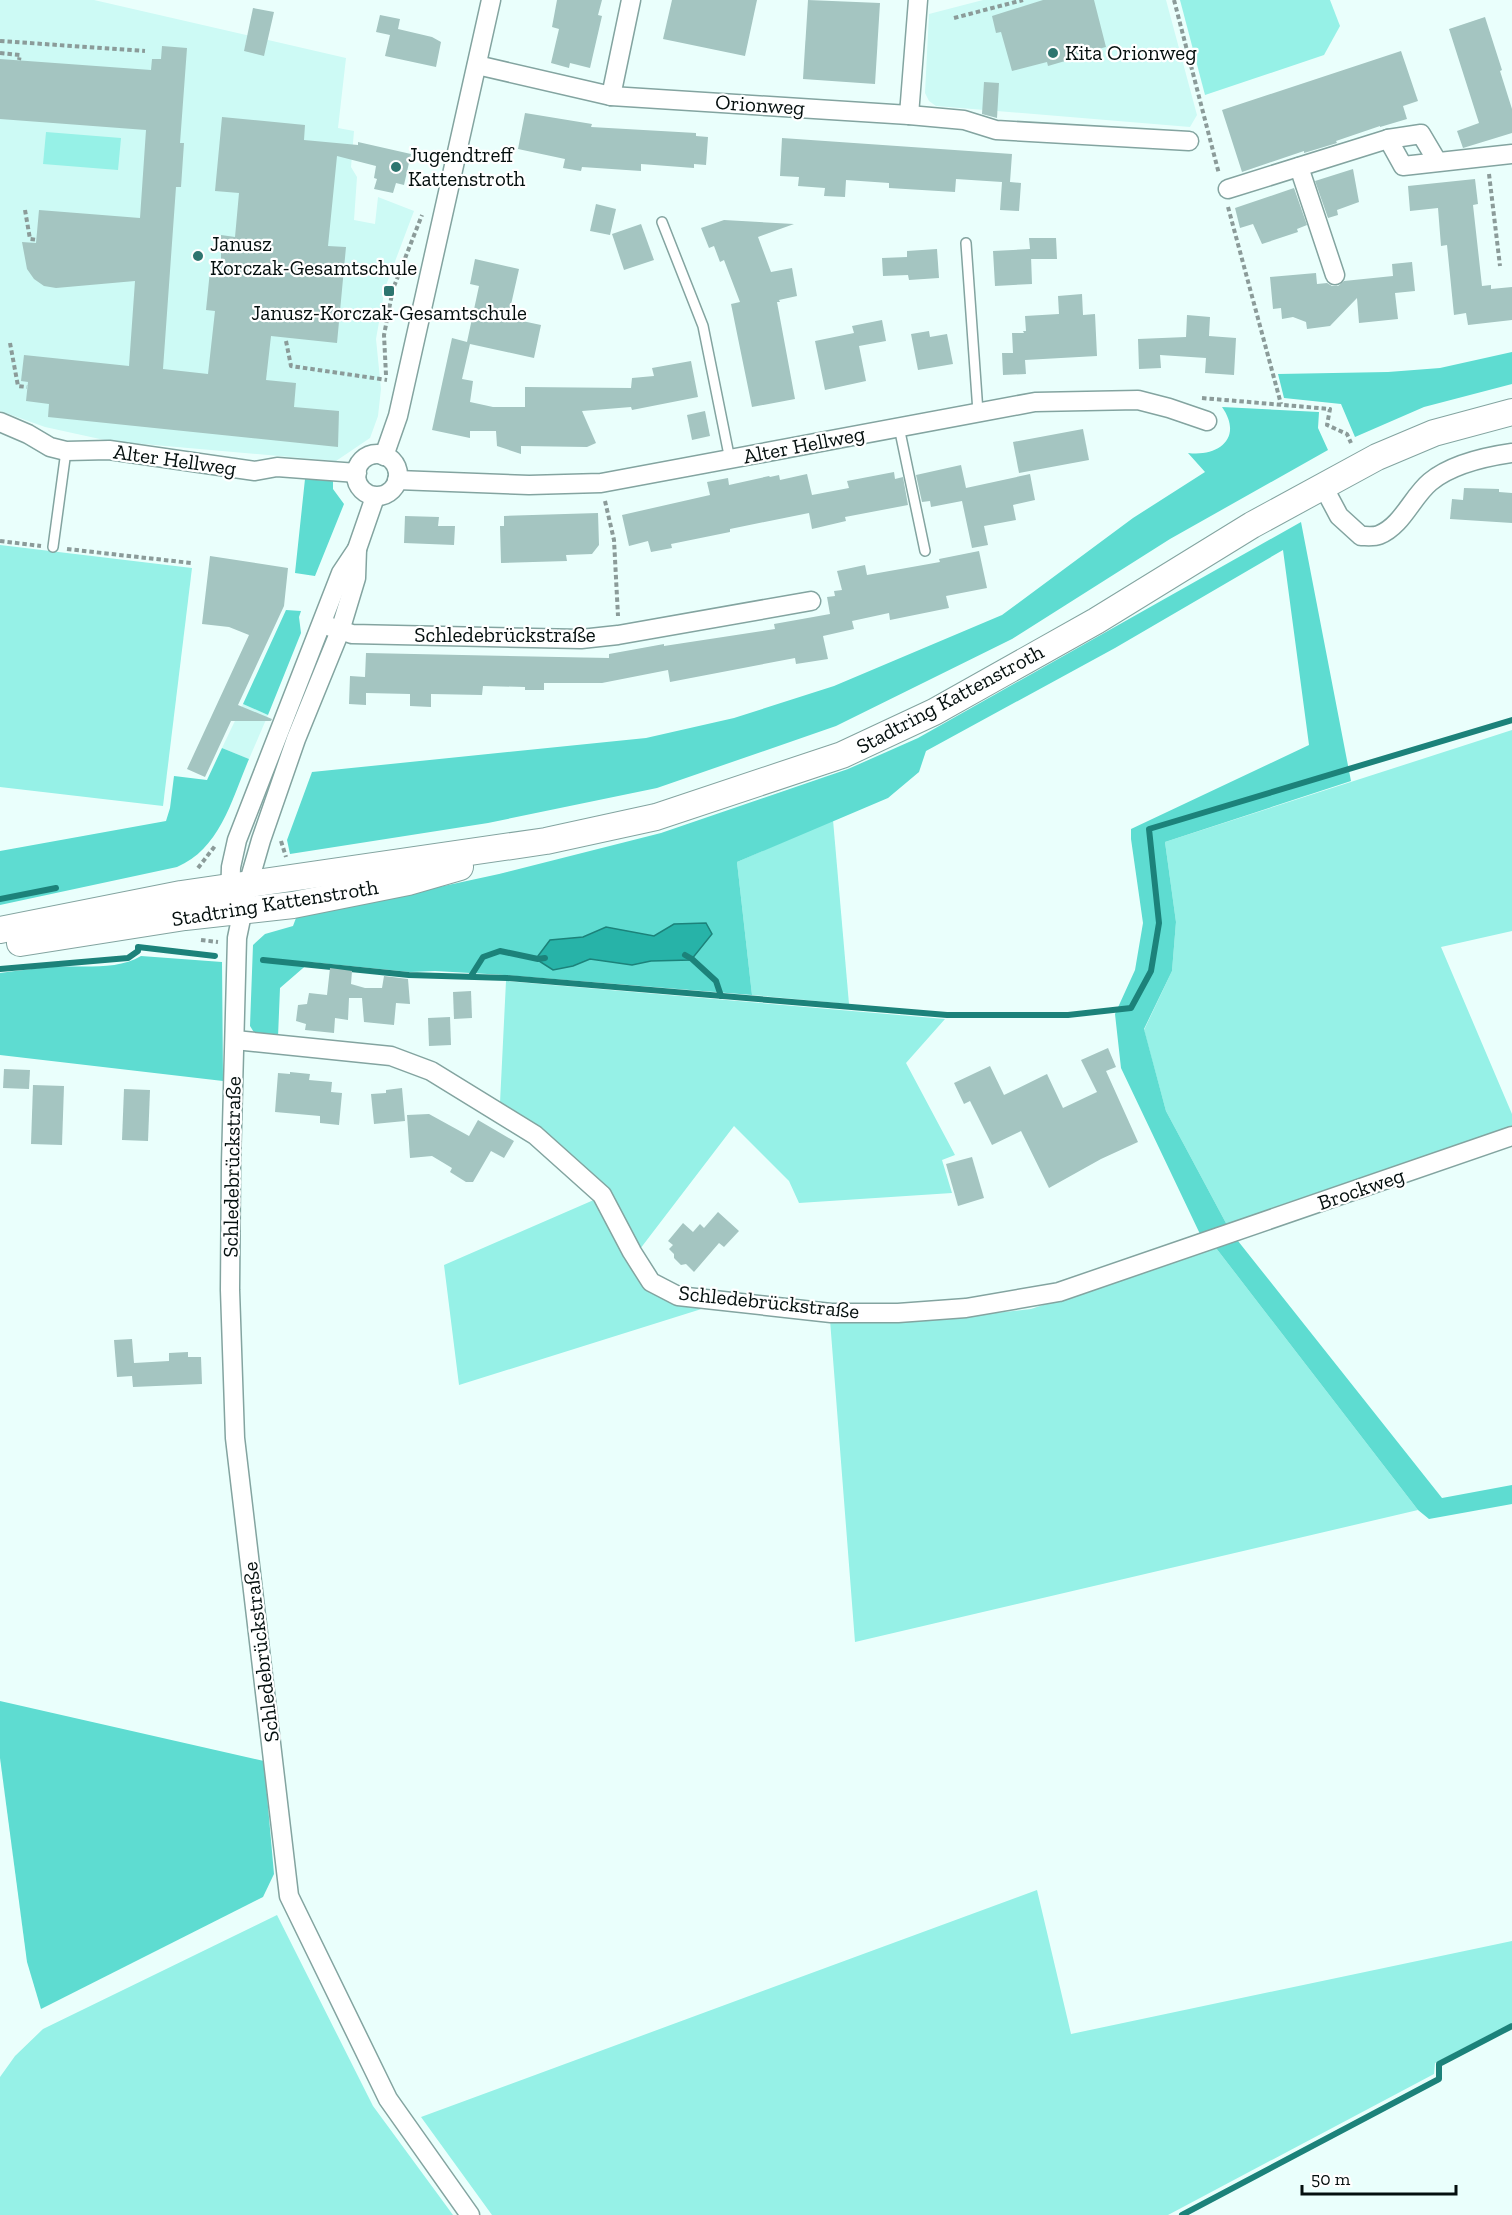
<svg xmlns="http://www.w3.org/2000/svg" width="1512" height="2215" viewBox="0 0 1512 2215" font-family="'Zilla Slab',serif">
<style>
.built{fill:#cdfaf5}
.green{fill:#96f1e7}
.forest{fill:#5edcd1}
.water{fill:#27b3a8;stroke:#1c827a;stroke-width:1.5}
.lines{fill:none;stroke-linecap:round;stroke-linejoin:round}
.stream{stroke:#1c827a;stroke-width:6}
.building{fill:#a4c5c1}
.lane-casing{stroke:#83a4a0;stroke-width:12}
.street-casing{stroke:#83a4a0;stroke-width:21}
.secondary-casing{stroke:#83a4a0;stroke-width:28}
.path{stroke:#8b9b99;stroke-width:4;stroke-dasharray:4.5 3;stroke-linecap:butt}
.lane{stroke:#fff;stroke-width:9}
.street{stroke:#fff;stroke-width:18}
.secondary{stroke:#fff;stroke-width:26}
.poi-dot{fill:#2d756f;stroke:#fff;stroke-width:2}
.labels{text-anchor:middle;stroke-width:4.5;stroke-linejoin:round;paint-order:stroke}
.poi-label{font-size:21px;fill:#040f0e;stroke:#fff;text-anchor:start}
.street-label{font-size:21px;fill:#040f0e;stroke:#fff}
</style>
<rect width="100%" height="100%" fill="#eafffc"/>
<g class="built">
<path d="M 0,0 L 94,0 L 346,58 L 338,128 L 354,131 L 351,167 L 357,177 L 354,220 L 375,224 L 378,197 L 414,211 L 385,288 L 376,339 L 381,389 L 378,416 L 370,438 L 336,461 L 109,441 L 45,427 L 0,411 Z"/>
<path d="M 983,0 L 1166,0 L 1197,115 L 1190,127 L 936,106 L 929,101 L 925,93 L 929,14 Z"/>
<path d="M 243,704 L 268,715 L 249,759 L 222,748 Z"/>
</g>
<g class="green">
<path d="M 1180,0 L 1330,0 L 1340,26 L 1324,55 L 1205,95 Z"/>
<path d="M 46,132 L 121,138 L 118,170 L 43,164 Z"/>
<path d="M 0,545 L 192,568 L 163,806 L 0,787 Z"/>
<path d="M 1512,730 L 1512,931 L 1441,947 L 1512,1114 L 1512,1126 L 1227,1225 L 1166,1111 L 1144,1030 L 1172,971 L 1176,922 L 1165,842 Z"/>
<path d="M 833,820 L 849,1004 L 752,995 L 737,862 Z"/>
<path d="M 506,981 L 945,1019 L 906,1063 L 955,1155 L 942,1160 L 952,1193 L 799,1203 L 789,1181 L 734,1126 L 640,1249 L 539,1130 L 500,1103 Z"/>
<path d="M 596,1199 L 648,1289 L 711,1306 L 459,1385 L 444,1265 Z"/>
<path d="M 1216,1248 L 1418,1510 L 855,1642 L 830,1320 L 968,1316 L 1031,1309 Z"/>
<path d="M 1037,1890 L 1071,2034 L 1512,1941 L 1512,2023 L 1435,2063 L 1434,2074 L 1168,2215 L 492,2215 L 421,2117 Z"/>
<path d="M 277,1915 L 373,2106 L 453,2215 L 0,2215 L 0,2077 L 15,2056 L 43,2029 Z"/>
</g>
<g class="forest">
<path d="M 1512,352 L 1512,384 L 1424,407 L 1355,437 L 1341,404 L 1284,398 L 1278,374 L 1388,372 L 1440,368 Z"/>
<path d="M 1222,407 L 1319,412 L 1318,428 L 1328,450 L 1170,539 L 1012,639 L 836,726 L 657,788 L 488,823 L 290,854 L 287,840 L 312,772 L 646,738 L 734,718 L 834,686 L 1002,615 L 1133,518 L 1205,472 L 1188,453 C 1220,457 1243,437 1222,407 Z"/>
<path d="M 305,479 L 333,481 L 333,489 L 344,504 L 315,576 L 295,573 Z"/>
<path d="M 1301,522 L 1351,781 L 1165,842 L 1176,922 L 1172,971 L 1144,1029 L 1166,1111 L 1227,1225 L 1200,1234 L 1121,1068 L 1115,1014 L 1135,970 L 1143,923 L 1131,839 L 1131,829 L 1309,745 L 1283,550 L 1115,648 L 926,751 L 919,772 L 888,798 L 737,862 L 752,995 L 505,975 L 435,971 L 410,972 L 310,962 L 280,988 L 278,1037 L 255,1034 L 250,1026 L 253,945 L 265,934 L 293,926 L 296,918 L 499,874 L 661,833 L 848,769 L 918,738 Z"/>
<path d="M 286,610 L 301,611 L 299,617 L 301,633 L 268,715 L 243,704 Z"/>
<path d="M 222,748 L 249,759 C 232,799 220,849 177,867 L 0,905 L 0,851 L 166,821 L 170,808 L 174,776 L 207,780 Z"/>
<path d="M 141,956 L 222,962 L 223,1081 L 0,1055 L 0,973 C 17,971 35,968 52,967 C 80,965 116,971 141,956 Z"/>
<path d="M 1238,1241 L 1442,1498 L 1512,1485 L 1512,1504 L 1429,1519 L 1418,1510 L 1216,1248 Z"/>
<path d="M 0,1701 L 264,1761 L 274,1874 L 263,1897 L 41,2009 L 27,1962 L 0,1758 Z"/>
</g>
<path class="water" d="M 706,923 L 712,934 L 691,960 L 651,961 L 632,965 L 590,959 L 573,966 L 553,970 L 539,961 L 538,956 L 550,940 L 583,937 L 606,927 L 654,936 L 674,924 Z"/>
<g class="lines">
<g class="stream">
<path d="M 0,899 L 56,888"/>
<path d="M 685,955 L 692,959 L 716,981 L 721,996"/>
<path d="M 263,960 L 409,975 L 507,978 L 947,1015 L 1068,1015 L 1131,1008 L 1151,971 L 1159,923 L 1149,829 L 1512,720"/>
<path d="M 0,969 L 128,958 L 138,951 L 138,947 L 215,956"/>
<path d="M 471,976 L 483,957 L 500,951 L 538,959 L 545,958"/>
<path d="M 1182,2215 L 1439,2079 L 1439,2064 L 1512,2026"/>
</g>
</g>
<g class="building">
<path d="M 557,0 L 602,0 L 598,15 L 602,16 L 590,68 L 570,63 L 569,68 L 551,63 L 559,29 L 552,27 Z"/>
<path d="M 672,0 L 757,0 L 745,56 L 663,39 Z"/>
<path d="M 808,0 L 880,3 L 875,84 L 803,79 Z"/>
<path d="M 1043,0 L 1094,0 L 1106,47 L 1071,56 L 1072,59 L 1048,66 L 1047,62 L 1012,71 L 1001,32 L 996,33 L 992,16 Z"/>
<path d="M 253,8 L 274,12 L 264,56 L 244,51 Z"/>
<path d="M 380,15 L 400,19 L 398,29 L 432,37 L 441,42 L 436,67 L 385,56 L 390,35 L 376,32 Z"/>
<path d="M 1485,17 L 1502,70 L 1500,71 L 1512,109 L 1512,133 L 1463,148 L 1457,131 L 1479,123 L 1449,29 Z"/>
<path d="M 162,46 L 187,48 L 180,143 L 184,143 L 181,187 L 176,187 L 163,369 L 208,374 L 215,311 L 206,310 L 211,261 L 221,262 L 221,235 L 235,237 L 239,193 L 215,191 L 222,117 L 305,125 L 304,140 L 358,145 L 358,142 L 411,154 L 404,185 L 396,183 L 393,193 L 374,189 L 377,179 L 374,178 L 376,166 L 337,156 L 328,246 L 346,247 L 337,343 L 271,336 L 266,380 L 296,383 L 294,407 L 339,411 L 338,447 L 48,417 L 49,404 L 26,401 L 28,382 L 21,381 L 24,355 L 129,366 L 135,281 L 56,288 L 44,286 L 34,279 L 27,269 L 22,242 L 36,243 L 39,210 L 140,218 L 146,130 L 0,119 L 0,59 L 151,70 L 152,59 L 161,59 Z"/>
<path d="M 1401,51 L 1418,101 L 1403,106 L 1407,119 L 1380,127 L 1380,126 L 1336,141 L 1337,143 L 1304,153 L 1304,151 L 1242,172 L 1222,110 Z"/>
<path d="M 984,82 L 999,83 L 997,118 L 982,114 Z"/>
<path d="M 525,113 L 592,124 L 591,127 L 696,133 L 696,136 L 708,137 L 706,165 L 694,164 L 694,168 L 641,164 L 641,171 L 582,167 L 581,171 L 563,168 L 565,159 L 518,149 Z"/>
<path d="M 782,138 L 1012,154 L 1010,182 L 1021,183 L 1019,211 L 1000,210 L 1002,182 L 956,179 L 955,192 L 889,188 L 889,183 L 846,180 L 845,197 L 824,196 L 825,188 L 798,186 L 799,177 L 780,176 Z"/>
<path d="M 1353,169 L 1359,202 L 1337,210 L 1338,215 L 1328,218 L 1315,181 Z"/>
<path d="M 1475,179 L 1478,204 L 1473,205 L 1482,286 L 1491,285 L 1491,289 L 1512,287 L 1512,320 L 1468,325 L 1466,313 L 1454,315 L 1447,245 L 1441,246 L 1438,208 L 1410,211 L 1408,186 Z"/>
<path d="M 1294,188 L 1307,225 L 1297,229 L 1298,232 L 1262,244 L 1253,224 L 1240,228 L 1235,208 Z"/>
<path d="M 596,204 L 616,209 L 610,235 L 590,231 Z"/>
<path d="M 724,220 L 794,224 L 758,237 L 771,272 L 792,268 L 797,296 L 779,300 L 780,302 L 777,302 L 795,399 L 752,407 L 731,304 L 740,302 L 724,260 L 720,262 L 714,246 L 709,248 L 701,228 Z"/>
<path d="M 641,224 L 654,260 L 624,270 L 612,234 Z"/>
<path d="M 1029,238 L 1056,238 L 1057,259 L 1031,259 L 1031,256 L 1032,284 L 995,286 L 993,251 L 1030,249 Z"/>
<path d="M 937,249 L 939,278 L 909,280 L 908,275 L 883,276 L 882,258 L 907,257 L 907,251 Z"/>
<path d="M 475,259 L 519,269 L 508,318 L 541,325 L 534,358 L 470,344 L 462,379 L 473,381 L 470,402 L 493,407 L 525,407 L 525,387 L 631,388 L 632,378 L 654,376 L 652,368 L 691,361 L 698,397 L 632,410 L 631,407 L 582,411 L 596,443 L 587,447 L 521,446 L 521,454 L 497,446 L 496,431 L 470,431 L 470,438 L 432,430 L 452,338 L 467,342 L 479,286 L 470,284 Z"/>
<path d="M 1412,262 L 1415,291 L 1395,293 L 1398,319 L 1359,323 L 1357,298 L 1330,326 L 1307,329 L 1306,322 L 1293,317 L 1282,319 L 1281,308 L 1273,309 L 1270,277 L 1316,273 L 1317,284 L 1327,283 L 1332,286 L 1338,286 L 1344,281 L 1393,276 L 1392,264 Z"/>
<path d="M 1082,294 L 1083,315 L 1095,314 L 1097,356 L 1025,360 L 1026,374 L 1003,375 L 1002,353 L 1013,353 L 1012,333 L 1024,333 L 1023,331 L 1026,331 L 1025,316 L 1059,314 L 1058,296 Z"/>
<path d="M 1187,315 L 1210,317 L 1209,336 L 1236,338 L 1234,375 L 1205,373 L 1206,358 L 1160,355 L 1161,368 L 1139,369 L 1138,339 L 1186,337 Z"/>
<path d="M 882,320 L 886,341 L 859,346 L 866,381 L 825,390 L 815,341 L 854,333 L 852,326 Z"/>
<path d="M 929,331 L 930,337 L 947,334 L 953,364 L 918,370 L 911,334 Z"/>
<path d="M 705,411 L 710,436 L 692,440 L 687,415 Z"/>
<path d="M 1083,429 L 1089,460 L 1019,473 L 1013,442 Z"/>
<path d="M 961,465 L 966,488 L 1030,474 L 1035,500 L 1013,505 L 1016,520 L 984,526 L 988,545 L 972,548 L 962,501 L 931,507 L 930,501 L 922,502 L 916,475 Z"/>
<path d="M 894,472 L 895,479 L 903,477 L 908,505 L 845,517 L 846,521 L 812,529 L 809,513 L 730,529 L 730,532 L 671,544 L 672,548 L 651,552 L 648,541 L 629,546 L 622,515 L 710,495 L 707,482 L 728,478 L 729,485 L 769,476 L 770,477 L 779,475 L 780,480 L 807,474 L 812,495 L 849,488 L 847,481 Z"/>
<path d="M 1464,488 L 1499,489 L 1499,492 L 1512,493 L 1512,523 L 1450,519 L 1452,499 L 1463,500 Z"/>
<path d="M 598,513 L 599,545 L 592,554 L 566,555 L 567,561 L 501,563 L 500,526 L 504,526 L 504,516 Z"/>
<path d="M 405,516 L 439,517 L 438,526 L 455,526 L 454,545 L 404,543 Z"/>
<path d="M 979,551 L 987,588 L 946,596 L 949,608 L 890,620 L 889,613 L 852,621 L 854,629 L 823,636 L 828,659 L 796,664 L 795,658 L 670,682 L 668,670 L 602,683 L 544,683 L 544,690 L 525,690 L 525,687 L 483,686 L 482,695 L 431,694 L 431,707 L 410,706 L 410,694 L 366,693 L 366,705 L 349,704 L 350,676 L 365,677 L 366,653 L 609,658 L 609,654 L 664,644 L 664,646 L 775,629 L 774,624 L 830,614 L 827,597 L 835,596 L 834,591 L 842,590 L 837,571 L 865,565 L 867,575 L 940,562 L 939,559 Z"/>
<path d="M 210,556 L 288,568 L 284,606 L 238,705 L 272,719 L 271,721 L 231,721 L 205,777 L 187,769 L 249,635 L 229,627 L 202,624 Z"/>
<path d="M 330,968 L 352,971 L 351,984 L 365,988 L 382,988 L 384,976 L 408,979 L 410,1004 L 396,1003 L 394,1025 L 364,1022 L 362,998 L 349,998 L 348,1020 L 335,1018 L 334,1033 L 305,1030 L 306,1024 L 296,1021 L 298,1005 L 307,1004 L 309,993 L 327,995 Z"/>
<path d="M 471,991 L 472,1018 L 454,1019 L 453,992 Z"/>
<path d="M 450,1017 L 451,1045 L 429,1046 L 428,1018 Z"/>
<path d="M 1108,1048 L 1116,1067 L 1106,1071 L 1138,1142 L 1101,1159 L 1049,1188 L 1021,1131 L 992,1145 L 970,1101 L 964,1104 L 954,1083 L 990,1066 L 1004,1095 L 1047,1074 L 1063,1108 L 1097,1092 L 1081,1060 Z"/>
<path d="M 4,1069 L 30,1070 L 29,1089 L 3,1088 Z"/>
<path d="M 290,1072 L 310,1074 L 309,1080 L 332,1082 L 331,1092 L 342,1093 L 339,1125 L 320,1123 L 320,1116 L 275,1112 L 278,1073 L 290,1074 Z"/>
<path d="M 33,1085 L 64,1086 L 62,1145 L 31,1144 Z"/>
<path d="M 402,1088 L 405,1121 L 374,1124 L 371,1094 L 386,1093 L 386,1090 Z"/>
<path d="M 124,1089 L 150,1090 L 148,1141 L 122,1140 Z"/>
<path d="M 429,1114 L 469,1136 L 478,1120 L 514,1141 L 504,1158 L 491,1151 L 473,1182 L 466,1182 L 450,1172 L 452,1168 L 432,1156 L 410,1158 L 407,1115 Z"/>
<path d="M 972,1157 L 984,1198 L 958,1206 L 946,1164 Z"/>
<path d="M 718,1212 L 739,1231 L 724,1247 L 719,1243 L 694,1272 L 686,1264 L 681,1265 L 674,1258 L 674,1254 L 669,1249 L 673,1245 L 668,1241 L 683,1223 L 693,1232 L 700,1224 L 704,1228 Z"/>
<path d="M 132,1339 L 134,1363 L 169,1361 L 169,1353 L 188,1352 L 188,1357 L 201,1357 L 202,1384 L 133,1387 L 132,1376 L 117,1377 L 114,1340 Z"/>
</g>
<g class="lines">
<g class="lane-casing">
<g id="lane">
<path d="M 662,222 L 703,326 L 730,460"/>
<path d="M 966,243 L 978,412"/>
<path d="M 899,427 L 925,551"/>
<path d="M 53,547 L 66,451"/>
</g>
</g>
<g class="street-casing">
<g id="street">
<path d="M 477,65 L 611,96 L 909,115 L 918,0"/>
<path d="M 611,96 L 631,0"/>
<path d="M 909,115 L 964,120 L 996,130 L 1189,141"/>
<path d="M 1388,139 L 1403,166 L 1512,154"/>
<path d="M 1299,167 L 1335,275"/>
<path d="M 1228,189 L 1388,139 L 1421,134 L 1437,161"/>
<path d="M 0,422 L 28,434 L 50,447 L 66,451 L 109,450 L 255,471 L 277,467 L 357,473"/>
<circle cx="377" cy="475" r="21"/>
<path d="M 384,456 L 398,416 L 491,0"/>
<path d="M 397,480 L 529,485 L 601,483 L 1035,402 L 1138,400 L 1169,408 L 1207,421"/>
<path d="M 1323,486 L 1339,516 L 1361,536 C 1366,536 1374,537 1379,535 C 1402,526 1412,497 1430,482 C 1452,464 1484,457 1512,453"/>
<path d="M 357,549 L 356,578 L 340,631 L 296,739 L 261,840 L 248,885 L 237,938 L 231,1164 L 230,1290 L 235,1438 L 289,1896 L 388,2099 L 470,2215"/>
<path d="M 322,624 L 352,634 L 581,639 L 618,635 L 811,601"/>
<path d="M 230,899 L 231,867 L 237,840 L 341,573 L 357,549 L 375,497"/>
<path d="M 235,1040 L 391,1056 L 431,1071 L 535,1135 L 602,1195 L 632,1252 L 651,1282 L 678,1296 L 831,1313 L 898,1313 L 966,1308 L 1059,1292 L 1512,1136"/>
</g>
</g>
<g class="secondary-casing">
<g id="secondary">
<path d="M 0,930 L 181,894 L 546,841 L 656,817 L 842,755 L 934,712 L 1096,621 L 1252,525 L 1377,457 L 1434,433 L 1512,412"/>
<path d="M 20,943 L 185,917 L 293,905 L 408,882 L 460,867"/>
</g>
</g>
<g class="path">
<path d="M 1174,0 L 1219,174"/>
<path d="M 954,18 L 1023,0"/>
<path d="M 0,41 L 145,51"/>
<path d="M 0,53 L 20,55 L 19,60"/>
<path d="M 1489,174 L 1500,266"/>
<path d="M 1228,207 L 1281,404"/>
<path d="M 25,210 L 30,239 L 38,240"/>
<path d="M 286,341 L 291,366 L 387,380"/>
<path d="M 10,343 L 18,386 L 27,387"/>
<path d="M 386,375 L 384,335 L 393,289 L 422,215"/>
<path d="M 1202,398 L 1330,409 L 1327,425 L 1347,434 L 1351,443"/>
<path d="M 605,501 L 614,540 L 618,616"/>
<path d="M 0,541 L 41,546"/>
<path d="M 67,549 L 191,563"/>
<path d="M 281,841 L 286,857"/>
<path d="M 198,868 L 215,846"/>
<path d="M 201,940 L 218,942"/>
</g>
<use href="#lane" class="lane"/>
<use href="#street" class="street"/>
<use href="#secondary" class="secondary"/>
</g>
<g class="poi-dot">
<circle cx="1053" cy="53" r="6"/>
<circle cx="396" cy="167" r="6"/>
<circle cx="198" cy="256" r="6"/>
<rect x="383" y="285" width="12" height="12" rx="3"/>
</g>
<g class="labels">
<g class="poi-label">
<text x="1065" y="60">Kita Orionweg</text>
<text x="408" y="162">Jugendtreff<tspan x="408" dy="24">Kattenstroth</tspan></text>
<text x="210" y="251">Janusz<tspan x="210" dy="24">Korczak-Gesamtschule</tspan></text>
<text x="389" y="320" text-anchor="middle">Janusz-Korczak-Gesamtschule</text>
</g>
<g class="street-label">
<text transform="translate(760 105) rotate(4)" y="7">Orionweg</text>
<text transform="translate(804 445) rotate(-11)" y="7">Alter Hellweg</text>
<text transform="translate(175 460) rotate(8)" y="7">Alter Hellweg</text>
<text x="505" y="642">Schledebrückstraße</text>
<text transform="translate(950 699) rotate(-28)" y="7">Stadtring Kattenstroth</text>
<text transform="translate(275 903) rotate(-9)" y="7">Stadtring Kattenstroth</text>
<text transform="translate(232 1167) rotate(-89)" y="7">Schledebrückstraße</text>
<text transform="translate(1361 1189) rotate(-19)" y="7">Brockweg</text>
<text transform="translate(769 1302) rotate(6)" y="7">Schledebrückstraße</text>
<text transform="translate(261 1652) rotate(-97)" y="7">Schledebrückstraße</text>
</g>
</g>
<path d="M1302 2185v9h154v-9" fill="none" stroke="#040f0e" stroke-width="3"/>
<text x="1311" y="2185" font-size="18" fill="#040f0e" stroke="#ffffff" stroke-width="4.5" paint-order="stroke">50 m</text>
</svg>
